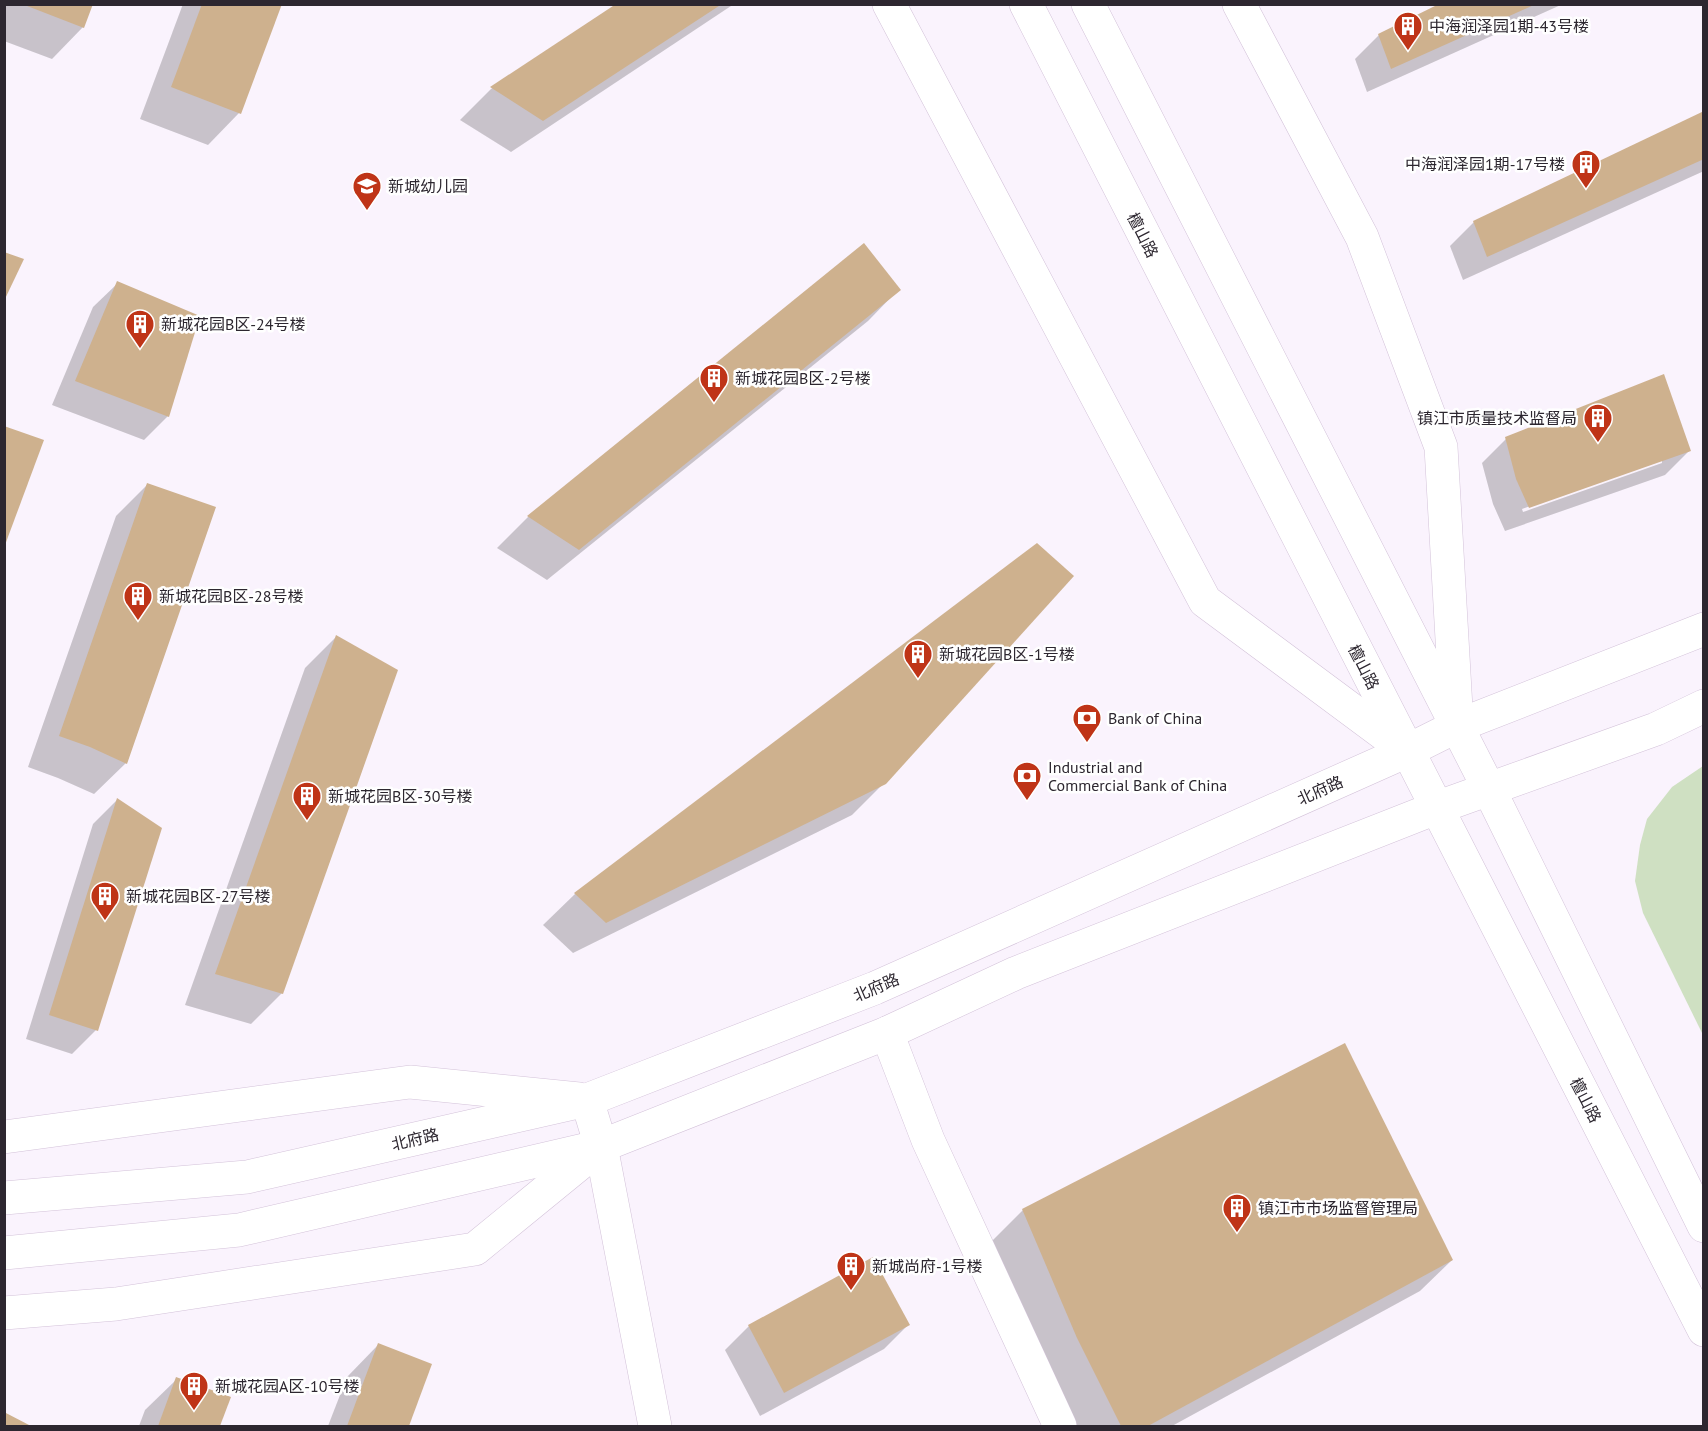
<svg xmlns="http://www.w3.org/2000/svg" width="1708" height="1431" viewBox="0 0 1708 1431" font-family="'PT Sans','Noto Sans SC',sans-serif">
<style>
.green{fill:#cfe0c2}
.shadow{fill:#0003;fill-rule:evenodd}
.building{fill:#ceb18e}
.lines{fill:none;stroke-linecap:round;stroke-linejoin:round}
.minor-casing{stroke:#d3c2d9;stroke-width:34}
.tertiary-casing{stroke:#d3c2d9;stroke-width:34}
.secondary-casing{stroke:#d3c2d9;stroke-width:34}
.primary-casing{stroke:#d3c2d9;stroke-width:34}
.minor{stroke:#fff;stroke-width:33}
.tertiary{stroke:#fff;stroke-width:33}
.secondary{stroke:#fff;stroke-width:33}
.primary{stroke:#fff;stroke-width:33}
.labels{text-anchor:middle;stroke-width:5;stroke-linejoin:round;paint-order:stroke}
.poi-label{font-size:16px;fill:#2d2730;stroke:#fff;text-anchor:start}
.street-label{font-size:16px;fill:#2d2730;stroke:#fff}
</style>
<rect width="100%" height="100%" fill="#faf3fd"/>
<path class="green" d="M 1703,766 L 1703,1035 L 1643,913 L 1635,881 L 1640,845 L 1647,819 L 1672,787 Z"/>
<g class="shadow">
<path d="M 4,4 L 92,4 L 83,27 L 52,59 L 4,41 Z"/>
<path d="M 183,4 L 280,4 L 239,113 L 208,145 L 140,119 Z"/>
<path d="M 619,4 L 734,4 L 511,152 L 460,120 L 491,89 Z"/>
<path d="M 1442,4 L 1563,4 L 1367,92 L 1355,59 L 1379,35 Z"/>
<path d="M 1704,113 L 1704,171 L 1463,280 L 1450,246 L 1474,222 Z"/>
<path d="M 864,246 L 899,289 L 868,321 L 547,580 L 497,548 L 528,517 Z"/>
<path d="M 118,283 L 168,416 L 144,440 L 52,405 L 93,307 Z"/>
<path d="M 1506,439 L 1689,451 L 1665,475 L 1505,531 L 1493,504 L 1482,463 ZM 1662,460 L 1662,463 L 1523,512 L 1522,509 Z"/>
<path d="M 147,485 L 126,763 L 94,794 L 58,778 L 28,767 L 116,516 Z"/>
<path d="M 1037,545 L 884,783 L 852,815 L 573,953 L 543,925 L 575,894 Z"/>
<path d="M 336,637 L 282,993 L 251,1024 L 185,1005 L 305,668 Z"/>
<path d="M 117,800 L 96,1030 L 72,1054 L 26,1039 L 93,824 Z"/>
<path d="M 1023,1210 L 1452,1260 L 1420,1291 L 1172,1426 L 1074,1426 L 992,1241 Z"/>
<path d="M 908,1325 L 884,1349 L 760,1416 L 725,1350 L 749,1326 Z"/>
<path d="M 378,1345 L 430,1365 L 407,1426 L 328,1426 L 347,1377 Z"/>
<path d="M 177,1379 L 229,1398 L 218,1426 L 139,1426 L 145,1410 Z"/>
</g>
<g class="building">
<path d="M 22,4 L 93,4 L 84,28 Z"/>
<path d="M 202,4 L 282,4 L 241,114 L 171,87 Z"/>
<path d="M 616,4 L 722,4 L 543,121 L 490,87 Z"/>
<path d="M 1439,4 L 1536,4 L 1391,69 L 1378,34 Z"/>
<path d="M 1704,111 L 1704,159 L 1487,257 L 1473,221 Z"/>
<path d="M 864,243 L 901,290 L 579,550 L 527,516 Z"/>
<path d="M 4,252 L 24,259 L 4,301 Z"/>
<path d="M 117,281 L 200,316 L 169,417 L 75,381 Z"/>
<path d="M 1664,374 L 1691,451 L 1529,508 L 1516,479 L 1505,437 Z"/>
<path d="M 4,426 L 44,440 L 5,545 L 4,544 Z"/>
<path d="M 147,483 L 216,507 L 127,764 L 90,747 L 59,736 Z"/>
<path d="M 1037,543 L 1074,576 L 886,784 L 606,923 L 574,893 Z"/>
<path d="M 336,635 L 398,670 L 283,994 L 215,974 Z"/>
<path d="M 117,798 L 162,828 L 98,1031 L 49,1015 Z"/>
<path d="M 1345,1043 L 1453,1260 L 1148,1426 L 1121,1426 L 1077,1338 L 1022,1209 Z"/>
<path d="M 873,1257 L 910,1325 L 784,1393 L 748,1325 Z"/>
<path d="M 378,1343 L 432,1364 L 409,1426 L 347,1426 Z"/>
<path d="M 176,1377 L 231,1397 L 220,1426 L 158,1426 Z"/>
<path d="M 4,1412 L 31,1426 L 4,1426 Z"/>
</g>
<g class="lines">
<g class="minor-casing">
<g id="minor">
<path d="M 889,4 L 1205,601 L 1407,751"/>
<path d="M 1239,4 L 1362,237 L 1441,447 L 1457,726"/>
<path d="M 887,1033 L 928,1140 L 1060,1426"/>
<path d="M 4,1137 L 410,1082 L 579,1099"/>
<path d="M 4,1313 L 116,1304 L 475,1249 L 601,1146"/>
</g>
</g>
<g class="tertiary-casing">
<path id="tertiary" d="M 587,1100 L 601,1146 L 655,1426"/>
</g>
<g class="secondary-casing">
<g id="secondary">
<path d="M 1457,726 L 1704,629"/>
<path d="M 1489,789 L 1656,729 L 1704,706"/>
</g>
</g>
<g class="primary-casing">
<g id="primary">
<path d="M 1026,4 L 1704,1330"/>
<path d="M 1088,4 L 1489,789 L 1704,1226"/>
<path d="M 4,1198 L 247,1177 L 587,1100 L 875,988 L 1407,751 L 1457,726"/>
<path d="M 4,1253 L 239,1230 L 601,1146 L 887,1033 L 1016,973 L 1436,808 L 1489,789"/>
</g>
</g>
<use href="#minor" class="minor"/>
<use href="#tertiary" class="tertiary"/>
<use href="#secondary" class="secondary"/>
<use href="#primary" class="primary"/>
</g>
<defs>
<g id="building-pin" transform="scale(1.5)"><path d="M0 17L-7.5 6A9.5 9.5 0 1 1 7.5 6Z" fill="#bf3417" stroke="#fff"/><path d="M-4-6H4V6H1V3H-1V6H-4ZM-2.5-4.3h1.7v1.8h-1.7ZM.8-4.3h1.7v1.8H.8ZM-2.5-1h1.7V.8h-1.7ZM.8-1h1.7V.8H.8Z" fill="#fff"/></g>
<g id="school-pin" transform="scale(1.5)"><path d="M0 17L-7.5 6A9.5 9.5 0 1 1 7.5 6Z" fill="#bf3417" stroke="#fff"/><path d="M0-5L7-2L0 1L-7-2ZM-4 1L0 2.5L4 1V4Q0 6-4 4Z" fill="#fff"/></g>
<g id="bank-pin" transform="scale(1.5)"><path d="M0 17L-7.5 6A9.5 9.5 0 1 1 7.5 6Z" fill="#bf3417" stroke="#fff"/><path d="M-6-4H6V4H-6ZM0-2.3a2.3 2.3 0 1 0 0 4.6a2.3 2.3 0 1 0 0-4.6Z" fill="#fff"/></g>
</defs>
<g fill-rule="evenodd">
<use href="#building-pin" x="1408" y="26"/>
<use href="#building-pin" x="1586" y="164"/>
<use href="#school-pin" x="367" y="186"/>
<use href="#building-pin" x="140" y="324"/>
<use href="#building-pin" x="714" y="378"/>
<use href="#building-pin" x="1598" y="418"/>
<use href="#building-pin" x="138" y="596"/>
<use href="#building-pin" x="918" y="654"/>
<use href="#bank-pin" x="1087" y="718"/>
<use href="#bank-pin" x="1027" y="776"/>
<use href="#building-pin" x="307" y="796"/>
<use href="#building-pin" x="105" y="896"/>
<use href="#building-pin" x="1237" y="1208"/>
<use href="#building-pin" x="851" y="1266"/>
<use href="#building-pin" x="194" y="1386"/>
</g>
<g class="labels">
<g class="poi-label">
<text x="1429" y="32">中海润泽园1期-43号楼</text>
<text x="1565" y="170" text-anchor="end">中海润泽园1期-17号楼</text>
<text x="388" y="192">新城幼儿园</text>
<text x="161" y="330">新城花园B区-24号楼</text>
<text x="735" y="384">新城花园B区-2号楼</text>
<text x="1577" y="424" text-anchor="end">镇江市质量技术监督局</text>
<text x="159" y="602">新城花园B区-28号楼</text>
<text x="939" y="660">新城花园B区-1号楼</text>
<text x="1108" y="724">Bank of China</text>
<text x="1048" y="773">Industrial and<tspan x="1048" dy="18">Commercial Bank of China</tspan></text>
<text x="328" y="802">新城花园B区-30号楼</text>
<text x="126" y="902">新城花园B区-27号楼</text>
<text x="1258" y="1214">镇江市市场监督管理局</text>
<text x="872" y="1272">新城尚府-1号楼</text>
<text x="215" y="1392">新城花园A区-10号楼</text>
</g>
<g class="street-label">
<text transform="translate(1143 235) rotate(63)" y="6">檀山路</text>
<text transform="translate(1364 667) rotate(63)" y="6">檀山路</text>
<text transform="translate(1320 790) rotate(-24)" y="6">北府路</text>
<text transform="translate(876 987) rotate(-23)" y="6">北府路</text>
<text transform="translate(1586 1100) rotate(63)" y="6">檀山路</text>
<text transform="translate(415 1139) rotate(-13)" y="6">北府路</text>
</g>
</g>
<rect width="1708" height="1431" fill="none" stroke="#2d2730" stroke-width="12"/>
</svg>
